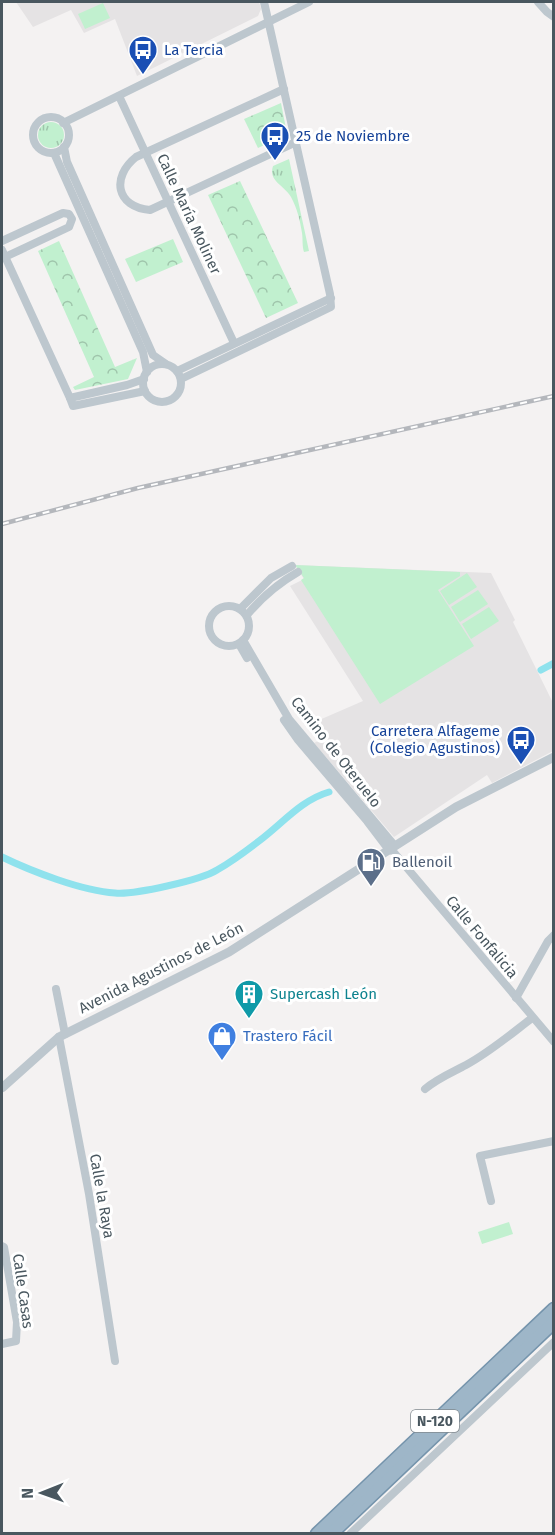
<svg xmlns="http://www.w3.org/2000/svg" width="555" height="1535" viewBox="0 0 555 1535" font-family="'Fira Sans',sans-serif">
<style>
.education{fill:#e5e3e4}
.grass{fill:url(#grass-tufts)}
.park{fill:url(#park-crowns)}
.pitch{fill:#c1f0cf}
.lines{fill:none;stroke-linecap:round;stroke-linejoin:round}
.canal{stroke:#8fe2ed;stroke-width:7}
.trunk-casing{stroke:#7594ac;stroke-width:15}
.minor{stroke:#bdc7ce;stroke-width:8}
.tertiary{stroke:#bdc7ce;stroke-width:9}
.trunk{stroke:#9eb6c8;stroke-width:12}
.rail-casing{stroke:#b4b7bc;stroke-width:4.5}
.rail{stroke:#fff;stroke-width:2;stroke-dasharray:7;stroke-linecap:butt}
.labels{text-anchor:middle;stroke-width:6;stroke-linejoin:round;paint-order:stroke}
.shield{fill:#fff;stroke:#80898f;stroke-width:1.5}
.shield-label{font-size:14px;font-weight:bold;fill:#49575f}
.transit-label{font-size:15px;fill:#164399;stroke:#fff;text-anchor:start}
.street-label{font-size:15px;fill:#49575f;stroke:#fff}
.service-label{font-size:15px;fill:#4e5e75;stroke:#fff;text-anchor:start}
.culture-label{font-size:15px;fill:#0d838f;stroke:#fff;text-anchor:start}
.shop-label{font-size:15px;fill:#366cbe;stroke:#fff;text-anchor:start}
</style>
<defs>
<pattern id="grass-tufts" width="24" height="20" patternUnits="userSpaceOnUse" patternTransform="scale(1.5)"><rect width="24" height="20" fill="#c1f0cf"/><path d="M3 7l-1-3M5 7V3M7 7l1-3M15 17l-1-3M17 17v-4M19 17l1-3" fill="none" stroke="#9fc5ab"/></pattern>
<pattern id="park-crowns" width="20" height="18" patternUnits="userSpaceOnUse" patternTransform="scale(1.5)"><rect width="20" height="18" fill="#c1f0cf"/><path d="M2 6a3 3 0 1 1 6 0M12 15a3 3 0 1 1 6 0" fill="none" stroke="#9fc5ab"/></pattern>
</defs>
<rect width="100%" height="100%" fill="#f4f2f2"/>
<g class="education">
<path d="M 16,2 L 259,2 L 261,9 L 258,16 L 137,76 L 115,19 L 84,33 L 71,10 L 33,27 Z"/>
<path d="M 295,565 L 491,573 L 515,620 L 513,622 L 553,703 L 553,751 L 492,783 L 487,775 L 394,837 L 314,743 L 320,740 L 310,724 L 363,701 L 290,586 L 304,579 Z"/>
</g>
<g class="grass">
<circle cx="51" cy="135" r="13"/>
<path d="M 289,159 L 309,251 L 304,252 C 302,246 303,240 302,233 C 300,220 297,208 291,197 C 284,185 268,181 273,166 Z"/>
</g>
<g class="park">
<path d="M 281,103 L 287,134 L 258,148 L 244,119 Z"/>
<path d="M 240,181 L 298,303 L 266,318 L 208,195 Z"/>
<path d="M 173,239 L 183,262 L 136,282 L 125,259 Z"/>
<path d="M 59,241 L 115,367 L 137,358 L 128,379 L 75,390 L 73,387 L 94,377 L 38,251 Z"/>
</g>
<g class="pitch">
<path d="M 103,3 L 110,18 L 85,29 L 78,14 Z"/>
<path d="M 295,565 L 460,572 L 460,576 L 438,590 L 474,646 L 380,704 L 301,580 L 304,578 Z"/>
<path d="M 467,573 L 477,587 L 449,605 L 440,591 Z"/>
<path d="M 478,590 L 488,604 L 460,622 L 451,607 Z"/>
<path d="M 489,607 L 499,621 L 471,639 L 462,624 Z"/>
<path d="M 509,1222 L 513,1234 L 482,1244 L 478,1232 Z"/>
</g>
<g class="lines">
<g class="canal">
<path d="M 541,670 L 554,663"/>
<path d="M 2,857 C 31,871 82,891 115,893 C 134,895 201,880 217,870 C 231,862 246,851 259,841 C 282,824 301,800 329,792"/>
</g>
<g class="trunk-casing">
<g id="trunk">
<path d="M 317,1534 L 554,1309"/>
<path d="M 331,1534 L 554,1322"/>
</g>
</g>
<g class="minor">
<path d="M 538,2 L 547,12 L 554,17"/>
<path d="M 284,89 L 136,157 C 111,177 116,207 150,210 L 296,142"/>
<path d="M 119,96 L 234,343"/>
<circle cx="51" cy="135" r="18"/>
<path d="M 63,123 L 309,2"/>
<path d="M 64,147 L 67,162 L 153,355 L 166,364"/>
<path d="M 54,153 L 143,352 L 147,372"/>
<path d="M 2,241 L 63,213 L 69,214 L 72,219 L 69,227 L 5,257"/>
<path d="M 2,250 L 70,398"/>
<circle cx="162" cy="383" r="19"/>
<path d="M 177,371 L 331,298"/>
<path d="M 144,379 L 127,385 L 70,398 L 73,406 L 145,391"/>
<path d="M 181,379 L 331,307 L 330,294 L 264,2"/>
<circle cx="229" cy="626" r="20"/>
<path d="M 240,609 L 271,578 L 292,566"/>
<path d="M 247,615 C 262,597 277,584 298,572"/>
<path d="M 243,640 L 289,719 L 395,846"/>
<path d="M 239,644 L 247,658"/>
<path d="M 284,720 L 298,740 L 367,821 L 389,850"/>
<path d="M 391,849 L 554,1042"/>
<path d="M 56,989 L 65,1034"/>
<path d="M 516,998 L 548,941 L 554,935"/>
<path d="M 59,1037 L 89,1194 L 115,1361"/>
<path d="M 425,1089 C 438,1078 451,1073 466,1065 C 490,1052 511,1034 532,1018"/>
<path d="M 491,1201 L 480,1156 L 554,1141"/>
<path d="M 2,1246 L 4,1247 L 17,1322 L 16,1341 L 2,1344"/>
<path d="M 350,1534 L 554,1342"/>
</g>
<path class="tertiary" d="M 2,1088 L 59,1037 L 229,952 L 456,807 L 554,757"/>
<use href="#trunk" class="trunk"/>
<g class="rail-casing">
<path id="rail" d="M 2,524 L 138,488 L 554,396"/>
</g>
<use href="#rail" class="rail"/>
</g>
<defs>
<g id="bus-pin" transform="scale(1.5)"><path d="M0 17L-7.5 6A9.5 9.5 0 1 1 7.5 6Z" fill="#1a4fb4" stroke="#fff"/><path d="M-5-6H5V4H4V6H2V4H-2V6H-4V4H-5ZM-3.5-4V0h7V-4ZM-3.5 1.2v1.5H-2V1.2ZM2 1.2v1.5H3.5V1.2Z" fill="#fff"/></g>
<g id="fuel-pin" transform="scale(1.5)"><path d="M0 17L-7.5 6A9.5 9.5 0 1 1 7.5 6Z" fill="#5c6f8a" stroke="#fff"/><path d="M-5.5-6h7V0h2V4h1.3V-2.5L3-4.5l.8-.8L6-3V5H2.5V1h-1V6h-7ZM-4.2-4.7v3.2H.2V-4.7Z" fill="#fff"/></g>
<g id="building-pin" transform="scale(1.5)"><path d="M0 17L-7.5 6A9.5 9.5 0 1 1 7.5 6Z" fill="#0f9aa8" stroke="#fff"/><path d="M-4-6H4V6H1V3H-1V6H-4ZM-2.5-4.3h1.7v1.8h-1.7ZM.8-4.3h1.7v1.8H.8ZM-2.5-1h1.7V.8h-1.7ZM.8-1h1.7V.8H.8Z" fill="#fff"/></g>
<g id="shop-pin" transform="scale(1.5)"><path d="M0 17L-7.5 6A9.5 9.5 0 1 1 7.5 6Z" fill="#3f7fe0" stroke="#fff"/><path d="M-5-2.5h2.3a2.7 3.5 0 0 1 5.4 0H5L5.5 6h-11ZM-1.5-2.5h3a1.5 2.3 0 0 0-3 0Z" fill="#fff"/></g>
</defs>
<g fill-rule="evenodd">
<use href="#bus-pin" x="143" y="50"/>
<use href="#bus-pin" x="275" y="136"/>
<use href="#bus-pin" x="521" y="740"/>
<use href="#fuel-pin" x="371" y="862"/>
<use href="#building-pin" x="249" y="994"/>
<use href="#shop-pin" x="222" y="1036"/>
</g>
<g class="labels">
<rect class="shield" x="411" y="1410" width="48" height="22" rx="4.5"/>
<g class="shield-label">
<text x="435" y="1426">N-120</text>
</g>
<g class="transit-label">
<text x="164" y="55">La Tercia</text>
<text x="296" y="141">25 de Noviembre</text>
<text x="500" y="736" text-anchor="end">Carretera Alfageme<tspan x="500" dy="17">(Colegio Agustinos)</tspan></text>
</g>
<g class="street-label">
<text transform="translate(189 214) rotate(65)" y="5">Calle María Moliner</text>
<text transform="translate(336 752) rotate(52)" y="5">Camino de Oteruelo</text>
<text transform="translate(482 937) rotate(50)" y="5">Calle Fonfalicia</text>
<text transform="translate(161 968) rotate(-27)" y="5">Avenida Agustinos de León</text>
<text transform="translate(102 1196) rotate(80)" y="5">Calle la Raya</text>
<text transform="translate(23 1291) rotate(82)" y="5">Calle Casas</text>
</g>
<g class="service-label">
<text x="392" y="867">Ballenoil</text>
</g>
<g class="culture-label">
<text x="270" y="999">Supercash León</text>
</g>
<g class="shop-label">
<text x="243" y="1041">Trastero Fácil</text>
</g>
</g>
<rect width="555" height="1535" fill="none" stroke="#49575f" stroke-width="6"/>
<g transform="translate(42 1493) rotate(269)" stroke="#ffffff" stroke-width="4.5" paint-order="stroke">
<path d="M0-4.5L10 22L0 15L-10 22Z" fill="#49575f"/>
<text y="-9" font-size="16" font-weight="bold" text-anchor="middle" fill="#49575f">N</text>
</g>
</svg>
